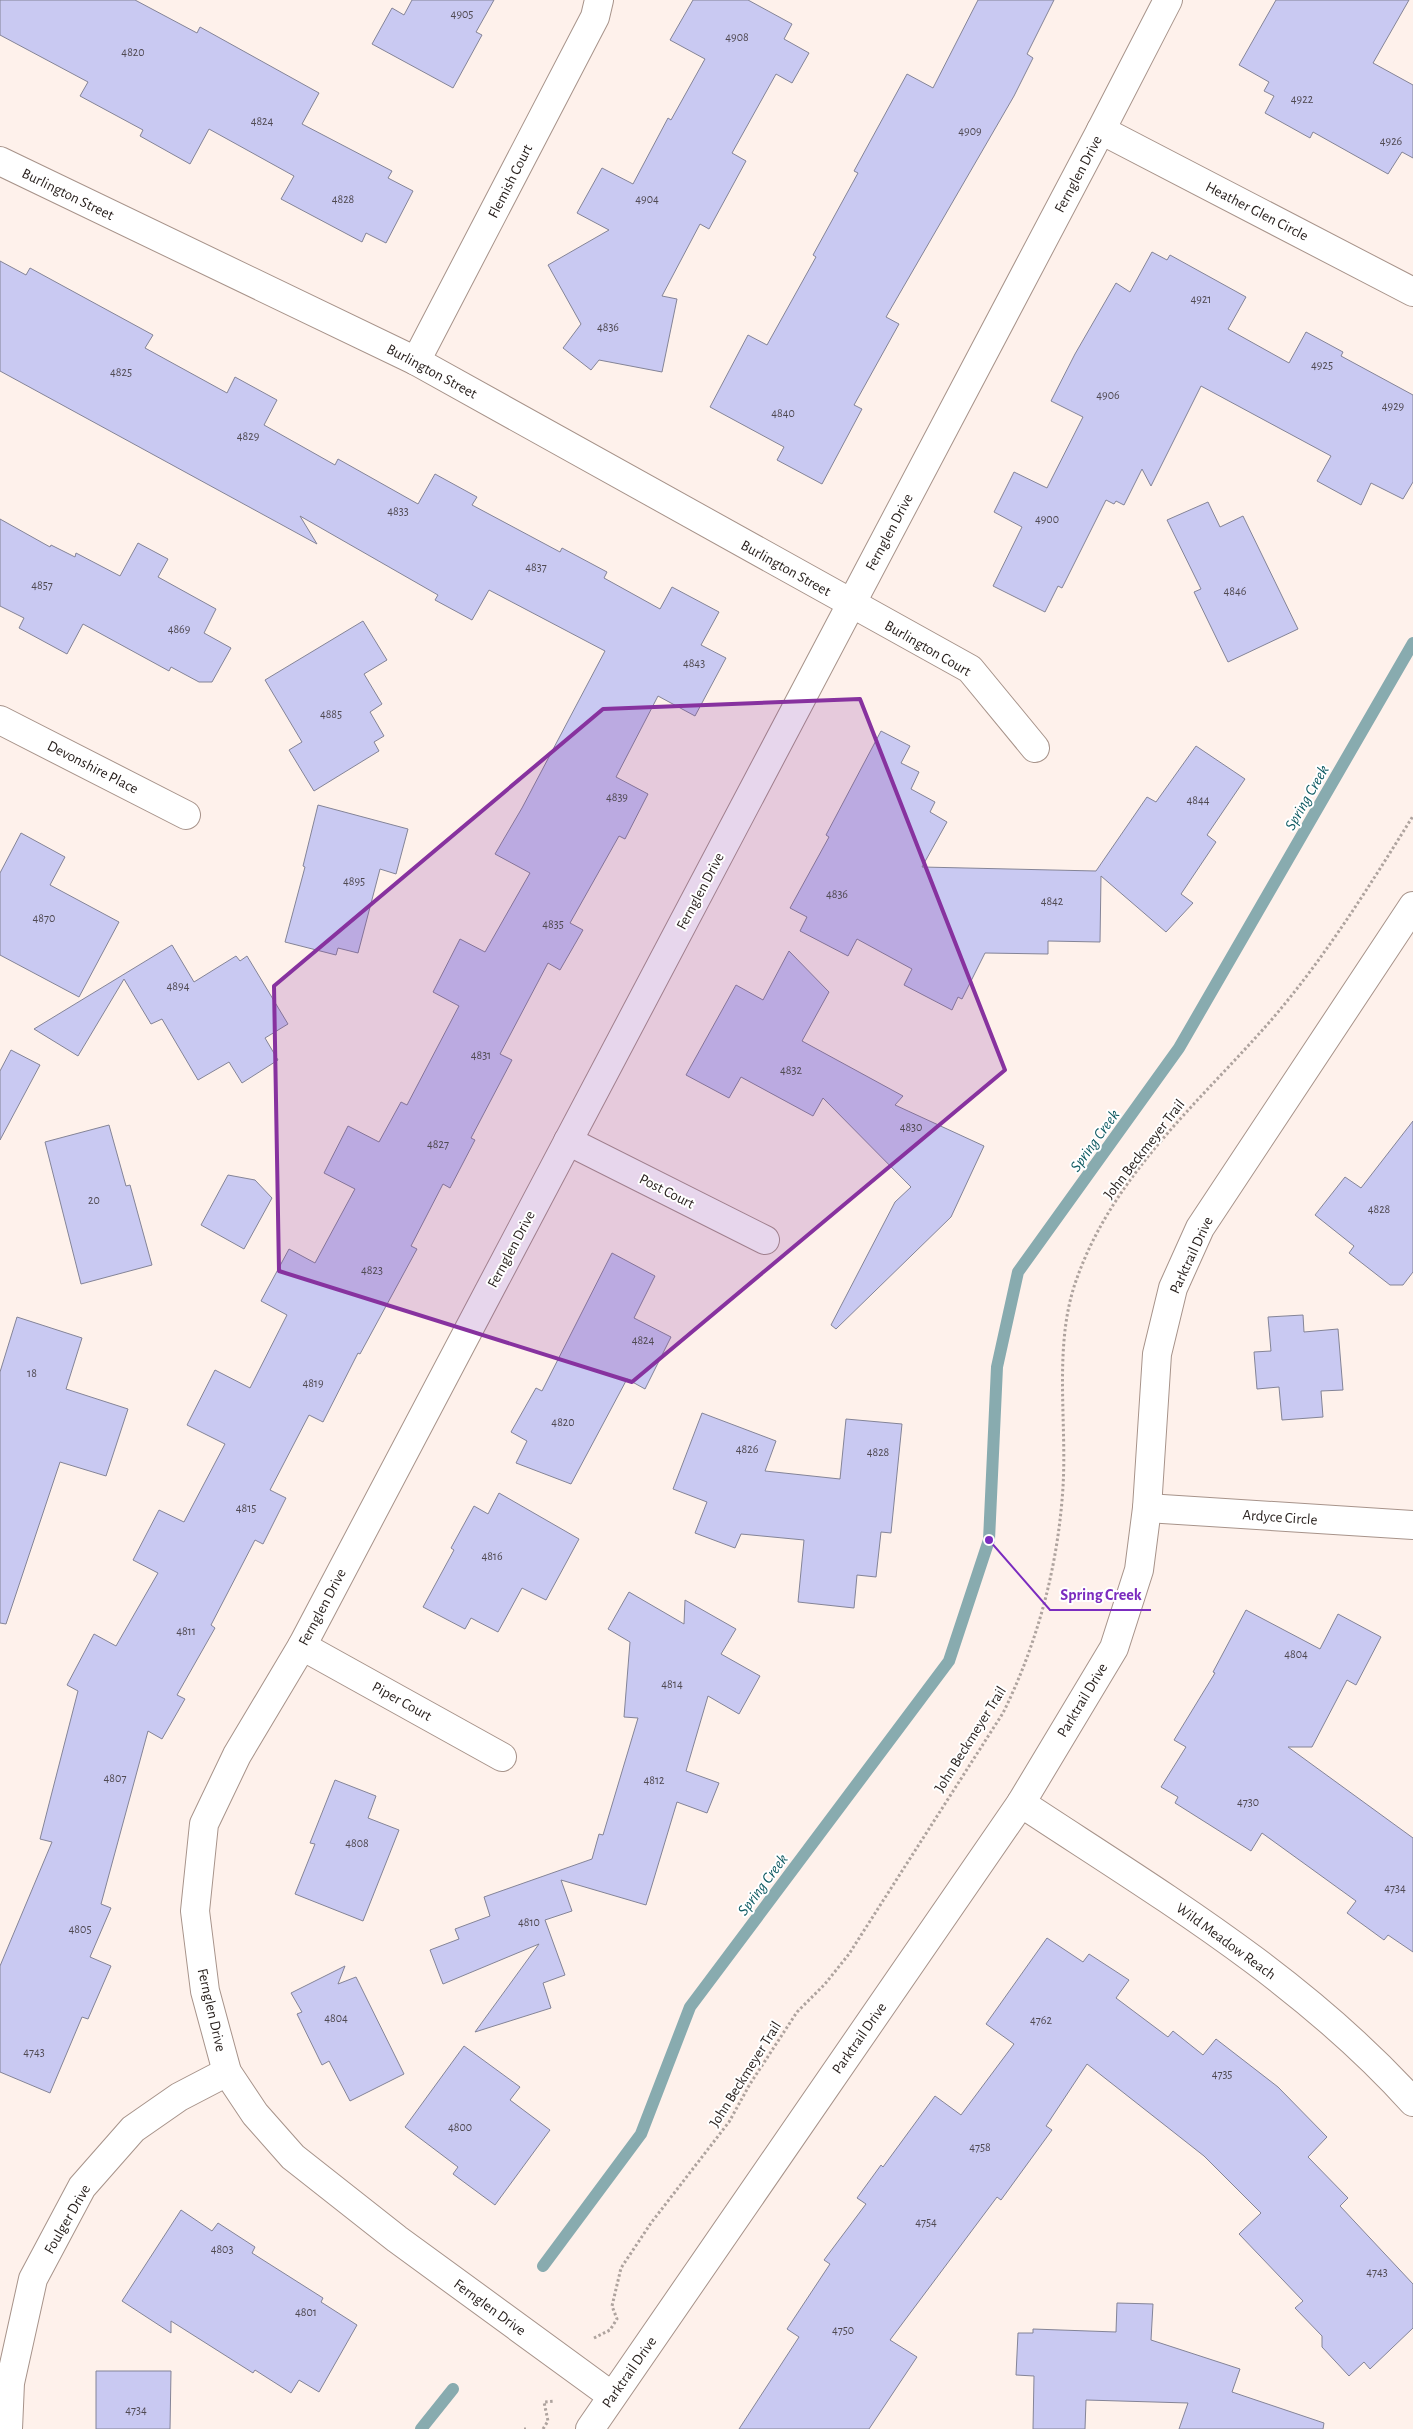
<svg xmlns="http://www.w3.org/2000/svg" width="1413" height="2429" viewBox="0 0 1413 2429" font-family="'Alegreya Sans',sans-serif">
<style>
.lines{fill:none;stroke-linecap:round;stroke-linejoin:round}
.stream{stroke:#88abaf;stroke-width:12}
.building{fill:#c9c9f2;stroke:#848497}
.minor-casing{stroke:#a7938a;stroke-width:30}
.path{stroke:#aea39e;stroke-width:3;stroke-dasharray:2.5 2.5;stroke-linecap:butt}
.minor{stroke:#fff;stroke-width:28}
.marked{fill:#87329f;fill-opacity:0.2;stroke:#87329f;stroke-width:4;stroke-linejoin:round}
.labels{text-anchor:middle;stroke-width:4;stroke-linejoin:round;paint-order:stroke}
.number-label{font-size:12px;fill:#4f4951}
.street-label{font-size:15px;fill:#261e1b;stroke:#fff}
.water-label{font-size:16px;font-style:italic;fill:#105b63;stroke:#fff}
.leader{fill:none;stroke:#7b2cbf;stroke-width:2}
.callout-dot{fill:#7b2cbf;stroke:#fff;stroke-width:2}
.callout-label{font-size:16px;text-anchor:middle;font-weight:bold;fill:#7b2cbf;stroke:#fff;stroke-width:4;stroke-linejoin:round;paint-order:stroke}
</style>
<rect width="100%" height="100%" fill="#fef1eb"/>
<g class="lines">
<g class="stream">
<path d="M 543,2266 L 641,2134 L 690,2007 L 949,1661 L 989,1540 L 997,1367 L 1018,1272 L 1179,1048 L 1413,643"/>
<path d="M 421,2429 L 453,2389"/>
</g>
</g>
<g class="building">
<path d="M 0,0 L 135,0 L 197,33 L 200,27 L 319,93 L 302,124 L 392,171 L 388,178 L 413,191 L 386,243 L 366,233 L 362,242 L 281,199 L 294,176 L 209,129 L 190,164 L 140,136 L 143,130 L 80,96 L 88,82 L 0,35 Z"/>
<path d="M 412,0 L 494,0 L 476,32 L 482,35 L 453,88 L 372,44 L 392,8 L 404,15 Z"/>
<path d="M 693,0 L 748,0 L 792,24 L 784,39 L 809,53 L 792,83 L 776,74 L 732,153 L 746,161 L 709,229 L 700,224 L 662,296 L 677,299 L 662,372 L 599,360 L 591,370 L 563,348 L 581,324 L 548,265 L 609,230 L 577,213 L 602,168 L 633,184 L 668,118 L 671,120 L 705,59 L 670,40 Z"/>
<path d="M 978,0 L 1054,0 L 1027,54 L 1033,58 L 1014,96 L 886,317 L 899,324 L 854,405 L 862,409 L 822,484 L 777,460 L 784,447 L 710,407 L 748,335 L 767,345 L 816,257 L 813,255 L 858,173 L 854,171 L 907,74 L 933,88 Z"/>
<path d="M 1276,0 L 1409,0 L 1373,63 L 1413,85 L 1413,158 L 1402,152 L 1388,174 L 1313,132 L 1310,138 L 1265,113 L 1274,96 L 1264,91 L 1269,82 L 1239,65 Z"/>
<path d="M 1152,252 L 1167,260 L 1170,255 L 1246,297 L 1228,329 L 1289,363 L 1306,332 L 1343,352 L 1341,356 L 1413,395 L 1413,482 L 1403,499 L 1371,483 L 1361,505 L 1317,481 L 1331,456 L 1201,386 L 1151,486 L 1142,469 L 1124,505 L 1116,501 L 1114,504 L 1106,500 L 1062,588 L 1058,586 L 1045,612 L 993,586 L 1022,527 L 994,512 L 1014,472 L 1047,488 L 1083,417 L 1051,401 L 1075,354 L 1116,283 L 1130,292 Z"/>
<path d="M 0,261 L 26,275 L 30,268 L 153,335 L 145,348 L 227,393 L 235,377 L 277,400 L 264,425 L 335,465 L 338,459 L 418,504 L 435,474 L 477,497 L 472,505 L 560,552 L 562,548 L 607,572 L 604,578 L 660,609 L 672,587 L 719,612 L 701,645 L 726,658 L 695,716 L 658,696 L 616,777 L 648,794 L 625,839 L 619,836 L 570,923 L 583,930 L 560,970 L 548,963 L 500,1054 L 512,1060 L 471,1138 L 475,1140 L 450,1188 L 443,1184 L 411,1246 L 417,1249 L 360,1354 L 358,1353 L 323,1422 L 309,1415 L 270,1490 L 286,1498 L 263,1544 L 255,1540 L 211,1625 L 215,1628 L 177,1695 L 185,1699 L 162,1739 L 148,1731 L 101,1904 L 111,1908 L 90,1957 L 111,1966 L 88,2019 L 82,2017 L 50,2093 L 0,2072 L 0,1966 L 52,1842 L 40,1839 L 78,1691 L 67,1685 L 94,1634 L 116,1646 L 158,1573 L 133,1560 L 159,1510 L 184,1522 L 225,1444 L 187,1425 L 215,1370 L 250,1388 L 287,1315 L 261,1301 L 289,1249 L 315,1263 L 355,1189 L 324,1173 L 348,1126 L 379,1142 L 401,1102 L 407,1105 L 459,1006 L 433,992 L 460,939 L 485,952 L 530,873 L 495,854 L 522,808 L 605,651 L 489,590 L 472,620 L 435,600 L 438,595 L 300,516 L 317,544 L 0,371 Z"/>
<path d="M 1208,502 L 1220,527 L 1243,516 L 1298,629 L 1228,662 L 1194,592 L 1201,589 L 1167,520 Z"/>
<path d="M 0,519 L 50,547 L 51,545 L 75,557 L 76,553 L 120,576 L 138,543 L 168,559 L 158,577 L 216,609 L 204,633 L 231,648 L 212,682 L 199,682 L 171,667 L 169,671 L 83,624 L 67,654 L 19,628 L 24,618 L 0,606 Z"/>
<path d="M 363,621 L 387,660 L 364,674 L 382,704 L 370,712 L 384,736 L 374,742 L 379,751 L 314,791 L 289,750 L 302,742 L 265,680 Z"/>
<path d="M 881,731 L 910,746 L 901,763 L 919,772 L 911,789 L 935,802 L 930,812 L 947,822 L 922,867 L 1096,871 L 1147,797 L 1156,802 L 1196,746 L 1245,779 L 1207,835 L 1216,842 L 1181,894 L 1193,903 L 1166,932 L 1101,876 L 1100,942 L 1048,941 L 1048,954 L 985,953 L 962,999 L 958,997 L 952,1010 L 904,985 L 912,969 L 857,939 L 848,956 L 800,931 L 807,917 L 790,908 L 829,837 L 826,835 Z"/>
<path d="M 318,805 L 408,829 L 396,874 L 380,869 L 358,953 L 338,948 L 336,955 L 285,942 L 305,867 L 303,866 Z"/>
<path d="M 21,833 L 65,857 L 50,885 L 119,922 L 79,997 L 0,955 L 0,873 Z"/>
<path d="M 172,945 L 194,982 L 236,956 L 240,961 L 247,956 L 288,1024 L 265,1038 L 278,1060 L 242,1083 L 229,1062 L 198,1080 L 162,1019 L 151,1024 L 124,979 L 78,1056 L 34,1029 Z"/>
<path d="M 789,951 L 829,992 L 802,1041 L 903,1096 L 895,1105 L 984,1146 L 951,1217 L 836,1329 L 831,1325 L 895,1202 L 911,1187 L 823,1098 L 813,1116 L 741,1077 L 729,1098 L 686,1075 L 736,985 L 763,1000 Z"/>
<path d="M 11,1050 L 40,1065 L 0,1140 L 0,1071 Z"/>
<path d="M 1413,1121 L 1413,1272 L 1403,1285 L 1390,1285 L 1349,1253 L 1354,1246 L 1315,1215 L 1345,1177 L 1361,1188 Z"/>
<path d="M 109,1125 L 126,1186 L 130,1185 L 152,1265 L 81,1284 L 45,1142 Z"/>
<path d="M 228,1175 L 255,1180 L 272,1198 L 244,1249 L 201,1225 Z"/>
<path d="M 612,1253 L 655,1276 L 634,1318 L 671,1337 L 645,1389 L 627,1379 L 571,1484 L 516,1463 L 527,1441 L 511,1432 L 536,1388 L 542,1391 Z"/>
<path d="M 1303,1315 L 1304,1332 L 1338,1329 L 1343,1390 L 1321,1391 L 1323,1417 L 1282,1420 L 1279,1387 L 1257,1389 L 1254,1352 L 1271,1351 L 1268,1317 Z"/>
<path d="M 17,1317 L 82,1338 L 66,1389 L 128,1409 L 106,1476 L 60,1462 L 6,1624 L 0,1623 L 0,1372 Z"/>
<path d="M 702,1413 L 776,1441 L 765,1471 L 840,1479 L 846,1419 L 902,1424 L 891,1533 L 881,1532 L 876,1577 L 857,1575 L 854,1608 L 798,1602 L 804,1540 L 741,1534 L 735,1548 L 695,1533 L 707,1502 L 673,1489 Z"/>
<path d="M 499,1493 L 579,1539 L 546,1600 L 522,1588 L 498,1632 L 471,1618 L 465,1629 L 423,1607 L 454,1550 L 451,1548 L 474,1506 L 488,1514 Z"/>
<path d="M 629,1592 L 684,1624 L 685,1600 L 736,1629 L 721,1654 L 760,1676 L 739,1714 L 708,1696 L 686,1771 L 719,1783 L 707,1813 L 677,1802 L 646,1905 L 561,1880 L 572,1911 L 545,1920 L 565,1975 L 543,1983 L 551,2008 L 475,2032 L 539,1944 L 443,1984 L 430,1950 L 459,1939 L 455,1929 L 490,1916 L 484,1897 L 592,1859 L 599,1834 L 603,1835 L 638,1718 L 624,1717 L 630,1642 L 608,1629 Z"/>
<path d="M 1246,1610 L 1320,1649 L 1338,1614 L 1381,1637 L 1356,1685 L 1347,1680 L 1312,1747 L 1288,1747 L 1413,1838 L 1413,1952 L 1388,1935 L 1384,1940 L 1347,1913 L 1356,1901 L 1262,1833 L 1251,1851 L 1175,1803 L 1178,1797 L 1161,1787 L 1186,1747 L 1174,1740 L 1215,1673 L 1213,1672 Z"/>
<path d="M 335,1780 L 376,1796 L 368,1818 L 399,1830 L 363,1921 L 295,1894 L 315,1844 L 310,1843 Z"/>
<path d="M 1047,1938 L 1083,1962 L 1089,1954 L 1129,1980 L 1116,1998 L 1168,2037 L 1173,2031 L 1203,2055 L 1216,2039 L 1278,2087 L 1327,2137 L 1308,2157 L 1348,2198 L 1340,2206 L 1413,2284 L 1413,2328 L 1370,2369 L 1364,2362 L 1349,2376 L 1322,2347 L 1322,2336 L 1295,2308 L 1303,2301 L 1239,2234 L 1261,2213 L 1204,2156 L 1087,2064 L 1046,2126 L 1052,2130 L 1001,2200 L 997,2197 L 890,2340 L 917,2357 L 869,2429 L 739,2429 L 799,2337 L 787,2329 L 830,2264 L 824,2260 L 866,2204 L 857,2198 L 881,2165 L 883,2167 L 935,2096 L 961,2115 L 1014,2044 L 986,2024 Z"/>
<path d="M 345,1966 L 338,1984 L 356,1977 L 404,2074 L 350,2101 L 329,2061 L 322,2065 L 297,2014 L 302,2012 L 291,1993 Z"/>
<path d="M 464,2046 L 520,2087 L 510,2100 L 550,2130 L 495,2205 L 453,2174 L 458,2167 L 405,2127 Z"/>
<path d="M 181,2210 L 212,2231 L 218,2223 L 255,2247 L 252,2253 L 323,2298 L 321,2302 L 357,2325 L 319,2392 L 299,2380 L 291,2393 L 255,2370 L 253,2373 L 171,2321 L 171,2333 L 122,2301 Z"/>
<path d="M 1117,2303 L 1153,2304 L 1151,2340 L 1240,2369 L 1232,2392 L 1324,2423 L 1323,2429 L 1179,2429 L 1188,2403 L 1086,2400 L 1085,2429 L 1033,2429 L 1034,2376 L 1016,2375 L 1018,2333 L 1033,2333 L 1033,2329 L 1116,2332 Z"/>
<path d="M 96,2371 L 171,2371 L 170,2429 L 96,2429 Z"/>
</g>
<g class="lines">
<g class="minor-casing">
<g id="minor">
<path d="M 1101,130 L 1413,292"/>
<path d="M 0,161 L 416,361 L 970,669 L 1035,748"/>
<path d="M 416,361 L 595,17 L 599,0"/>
<path d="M 0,720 L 186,815"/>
<path d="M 568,1141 L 765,1240"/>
<path d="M 1147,1508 L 1413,1525"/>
<path d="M 302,1646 L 502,1757"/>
<path d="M 1021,1803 C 1159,1894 1301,1978 1413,2102"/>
<path d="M 612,2396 L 397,2239 L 293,2157 L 255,2114 L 227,2072 L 205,1991 L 195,1911 L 204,1824 L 237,1755 L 302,1646 L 1101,130 L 1168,0"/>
<path d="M 8,2429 L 10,2383 L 33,2279 L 82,2187 L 133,2129 L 179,2097 L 227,2072"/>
<path d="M 590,2429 L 1021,1803 L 1114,1648 L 1139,1570 L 1147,1508 L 1157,1354 L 1173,1288 L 1200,1228 L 1413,906"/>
</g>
</g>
<g class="path">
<path d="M 594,2338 L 610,2330 L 617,2319 L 612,2306 L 621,2268 L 651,2223 L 729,2122 L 750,2084 L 797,2012 L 825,1984 L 849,1954 L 1003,1713 C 1038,1642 1058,1566 1063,1487 C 1067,1418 1053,1343 1077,1278 C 1115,1172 1202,1100 1273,1018 C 1326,956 1370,885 1413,816"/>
<path d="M 524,2429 L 526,2429"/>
<path d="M 543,2429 L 548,2421 L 544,2402 L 555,2401"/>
</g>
<use href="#minor" class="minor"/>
</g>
<path class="marked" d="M 860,699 L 1005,1070 L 632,1382 L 279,1271 L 274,986 L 603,709 Z"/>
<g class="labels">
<g class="number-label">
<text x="462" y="18">4905</text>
<text x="737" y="41">4908</text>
<text x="133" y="56">4820</text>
<text x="1302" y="103">4922</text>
<text x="262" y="125">4824</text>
<text x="970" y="135">4909</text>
<text x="1391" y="145">4926</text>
<text x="343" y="203">4828</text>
<text x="647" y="203">4904</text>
<text x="1201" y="303">4921</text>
<text x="608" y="331">4836</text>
<text x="1322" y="369">4925</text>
<text x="121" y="376">4825</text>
<text x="1108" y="399">4906</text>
<text x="1393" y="410">4929</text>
<text x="783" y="417">4840</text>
<text x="248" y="440">4829</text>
<text x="398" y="515">4833</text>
<text x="1047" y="523">4900</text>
<text x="536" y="571">4837</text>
<text x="42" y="589">4857</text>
<text x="1235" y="595">4846</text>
<text x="179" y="633">4869</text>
<text x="694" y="667">4843</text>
<text x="331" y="718">4885</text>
<text x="617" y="801">4839</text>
<text x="1198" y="804">4844</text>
<text x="354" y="885">4895</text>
<text x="837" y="898">4836</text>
<text x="1052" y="905">4842</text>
<text x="44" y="922">4870</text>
<text x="553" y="928">4835</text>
<text x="178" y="990">4894</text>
<text x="481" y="1059">4831</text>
<text x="791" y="1074">4832</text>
<text x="911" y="1131">4830</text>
<text x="438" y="1148">4827</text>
<text x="94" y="1204">20</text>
<text x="1379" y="1213">4828</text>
<text x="372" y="1274">4823</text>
<text x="643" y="1344">4824</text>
<text x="32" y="1377">18</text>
<text x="313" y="1387">4819</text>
<text x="563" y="1426">4820</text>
<text x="747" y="1453">4826</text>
<text x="878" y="1456">4828</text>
<text x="246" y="1512">4815</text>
<text x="492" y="1560">4816</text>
<text x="186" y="1635">4811</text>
<text x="1296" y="1658">4804</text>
<text x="672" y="1688">4814</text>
<text x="115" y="1782">4807</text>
<text x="654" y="1784">4812</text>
<text x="1248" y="1806">4730</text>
<text x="357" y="1847">4808</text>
<text x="1395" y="1892">4734</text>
<text x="529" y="1926">4810</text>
<text x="80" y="1933">4805</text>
<text x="336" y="2022">4804</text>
<text x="1041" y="2024">4762</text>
<text x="34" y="2056">4743</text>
<text x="1222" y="2078">4735</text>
<text x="460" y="2131">4800</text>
<text x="980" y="2151">4758</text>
<text x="926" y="2226">4754</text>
<text x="222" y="2253">4803</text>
<text x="1377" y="2276">4743</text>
<text x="306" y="2316">4801</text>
<text x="843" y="2334">4750</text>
<text x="136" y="2414">4734</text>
</g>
<g class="street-label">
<text transform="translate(1078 174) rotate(-62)" y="5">Fernglen Drive</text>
<text transform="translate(510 181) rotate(-63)" y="5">Flemish Court</text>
<text transform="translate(68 194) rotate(26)" y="5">Burlington Street</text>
<text transform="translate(1257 211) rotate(27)" y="5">Heather Glen Circle</text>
<text transform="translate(432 371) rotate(28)" y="5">Burlington Street</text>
<text transform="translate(889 532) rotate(-62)" y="5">Fernglen Drive</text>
<text transform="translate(786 568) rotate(29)" y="5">Burlington Street</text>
<text transform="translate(928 648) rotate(30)" y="5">Burlington Court</text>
<text transform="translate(93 767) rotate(27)" y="5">Devonshire Place</text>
<text transform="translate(700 891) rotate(-62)" y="5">Fernglen Drive</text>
<text transform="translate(1144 1149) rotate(-52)" y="5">John Beckmeyer Trail</text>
<text transform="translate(667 1191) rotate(27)" y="5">Post Court</text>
<text transform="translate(511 1249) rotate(-62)" y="5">Fernglen Drive</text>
<text transform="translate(1191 1255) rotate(-65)" y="5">Parktrail Drive</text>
<text transform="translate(1280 1517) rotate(4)" y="5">Ardyce Circle</text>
<text transform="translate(322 1607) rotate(-62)" y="5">Fernglen Drive</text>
<text transform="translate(1082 1700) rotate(-59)" y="5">Parktrail Drive</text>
<text transform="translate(402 1701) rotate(29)" y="5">Piper Court</text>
<text transform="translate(970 1739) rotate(-58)" y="5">John Beckmeyer Trail</text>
<text transform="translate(1226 1941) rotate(36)" y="5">Wild Meadow Reach</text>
<text transform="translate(212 2010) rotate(77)" y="5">Fernglen Drive</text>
<text transform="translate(859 2038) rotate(-55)" y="5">Parktrail Drive</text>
<text transform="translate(745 2074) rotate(-58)" y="5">John Beckmeyer Trail</text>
<text transform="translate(67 2219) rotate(-60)" y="5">Foulger Drive</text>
<text transform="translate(490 2307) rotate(36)" y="5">Fernglen Drive</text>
<text transform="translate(629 2372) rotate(-55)" y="5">Parktrail Drive</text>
</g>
<g class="water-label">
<text transform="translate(1306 797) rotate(-60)" y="6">Spring Creek</text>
<text transform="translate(1094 1140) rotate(-54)" y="6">Spring Creek</text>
<text transform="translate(762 1884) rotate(-53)" y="6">Spring Creek</text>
</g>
</g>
<path class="leader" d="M989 1540L1050 1610H1151"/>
<circle class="callout-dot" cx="989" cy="1540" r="5"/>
<g class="callout-label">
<text x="1101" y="1600">Spring Creek</text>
</g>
</svg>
